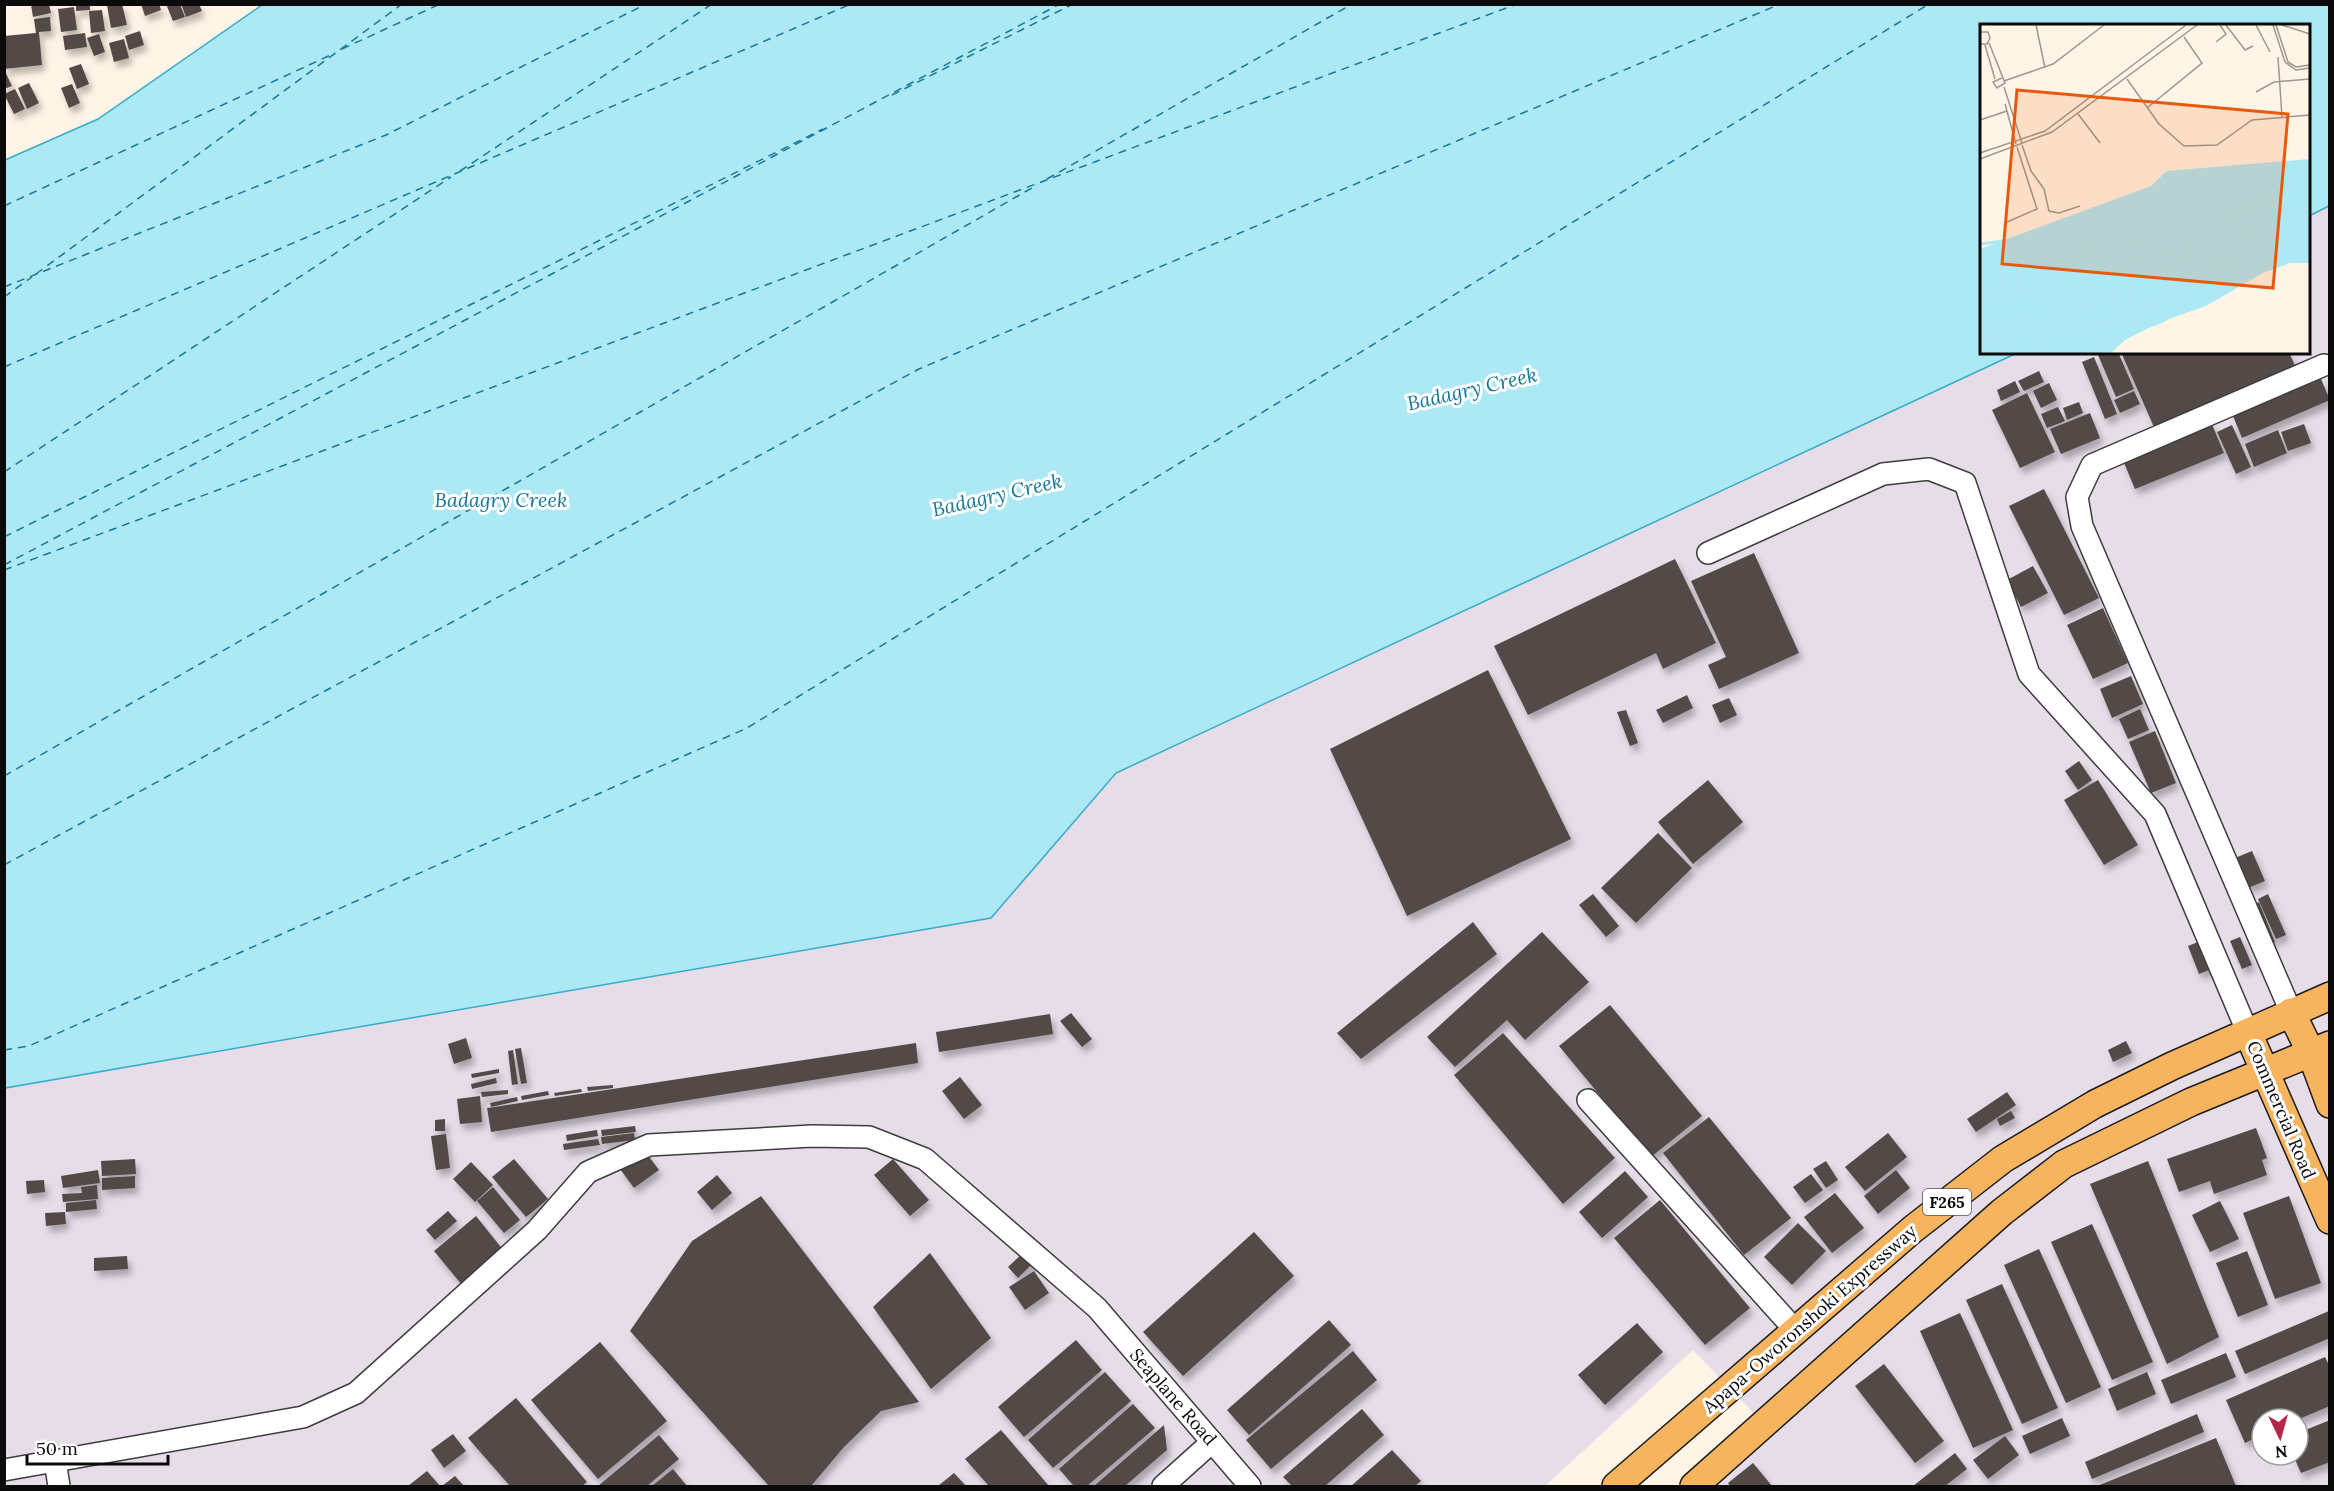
<svg xmlns="http://www.w3.org/2000/svg" width="2334" height="1491" viewBox="0 0 2334 1491" font-family="Lora,serif">
<style>
.industrial{fill:#e6dde9;fill-rule:evenodd}
.water{fill:#ade8f5;stroke:#35acca;stroke-width:1.5}
.lines{fill:none;stroke-linecap:round;stroke-linejoin:round}
.ferry{stroke:#177997;stroke-width:1.5;stroke-dasharray:8 6;stroke-linecap:butt}
.building{fill:#524946;filter:url(#shadow)}
.minor-casing{stroke:#3d3d3d;stroke-width:24}
.major-casing{stroke:#1b1b1b;stroke-width:30}
.minor{stroke:#fff;stroke-width:21}
.major{stroke:#f6b45f;stroke-width:27}
.labels{text-anchor:middle;stroke-width:6;stroke-linejoin:round;paint-order:stroke}
.shield{fill:#fff;stroke:#545454;stroke-width:1.5}
.shield-label{font-size:16px;font-weight:bold;fill:#0a0a0a}
.street-label{font-size:18px;fill:#0a0a0a;stroke:#fff}
.water-label{font-size:20px;font-style:italic;fill:#177997;stroke:#fff}
.inset-river{fill:none;stroke:#ade8f5;stroke-width:3}
.inset-road{fill:none;stroke:#9d978f;stroke-width:1.5}
.view{fill:#e8590c;fill-opacity:0.15;stroke:#e8590c;stroke-width:3}
.inset-edge{fill:none;stroke:#0a0a0a;stroke-width:3}
</style>
<defs>
<filter id="shadow"><feDropShadow dx="3.5" dy="6" stdDeviation="3" flood-color="#0004"/></filter>
</defs>
<rect width="100%" height="100%" fill="#fff5e7"/>
<path class="industrial" d="M 2329,206 L 2329,1486 L 1696,1486 L 1765,1425 L 1693,1350 L 1545,1486 L 5,1486 L 5,1088 L 991,918 L 1116,773 L 2017,353 L 2308,352 L 2309,216 ZM 2262,1419 L 2298,1419 L 2298,1455 L 2262,1455 Z"/>
<path class="water" d="M 262,5 L 2329,5 L 2329,206 L 2309,216 L 2308,26 L 1982,26 L 1982,352 L 2017,353 L 1116,773 L 991,918 L 5,1088 L 5,160 L 98,119 Z"/>
<g class="lines">
<g class="ferry">
<path d="M 342,49 L 440,4"/>
<path d="M 892,95 L 1073,4"/>
<path d="M 460,171 L 712,4"/>
<path d="M 1047,179 L 1352,4"/>
<path d="M 4,206 L 335,53"/>
<path d="M 36,274 L 402,4"/>
<path d="M 4,287 L 386,135 L 646,4"/>
<path d="M 4,297 L 32,277"/>
<path d="M 4,367 L 851,4"/>
<path d="M 4,472 L 451,177"/>
<path d="M 4,537 L 823,129"/>
<path d="M 4,565 L 1060,4"/>
<path d="M 4,570 L 1517,4"/>
<path d="M 4,776 L 1037,185"/>
<path d="M 4,865 L 919,369 L 1780,4"/>
<path d="M 4,1050 L 29,1046 L 747,728 L 1929,4"/>
</g>
</g>
<g class="building">
<path d="M 49,4 L 51,13 L 33,17 L 31,5 Z"/>
<path d="M 76,4 L 90,4 L 90,10 L 76,11 Z"/>
<path d="M 122,4 L 127,25 L 111,28 L 107,5 Z"/>
<path d="M 141,4 L 159,4 L 161,10 L 145,16 Z"/>
<path d="M 166,4 L 180,4 L 185,17 L 173,21 Z"/>
<path d="M 181,4 L 199,4 L 202,11 L 186,17 Z"/>
<path d="M 74,7 L 77,30 L 61,32 L 58,9 Z"/>
<path d="M 102,10 L 105,31 L 91,33 L 89,11 Z"/>
<path d="M 50,17 L 51,31 L 39,32 L 42,65 L 4,69 L 4,36 L 36,33 L 34,19 Z"/>
<path d="M 140,31 L 144,45 L 129,50 L 125,36 Z"/>
<path d="M 85,33 L 87,47 L 65,50 L 63,36 Z"/>
<path d="M 99,34 L 105,52 L 94,56 L 87,38 Z"/>
<path d="M 124,39 L 129,58 L 114,62 L 109,43 Z"/>
<path d="M 81,64 L 89,84 L 77,89 L 69,68 Z"/>
<path d="M 4,69 L 12,86 L 4,89 Z"/>
<path d="M 29,83 L 39,103 L 27,109 L 18,88 Z"/>
<path d="M 72,84 L 80,103 L 69,108 L 61,88 Z"/>
<path d="M 15,89 L 25,109 L 14,114 L 4,94 Z"/>
<path d="M 2104,352 L 2118,352 L 2134,389 L 2116,397 L 2098,355 Z"/>
<path d="M 2121,352 L 2289,352 L 2295,366 L 2154,427 Z"/>
<path d="M 2094,357 L 2117,414 L 2105,419 L 2082,362 Z"/>
<path d="M 2039,371 L 2044,382 L 2024,391 L 2018,381 Z"/>
<path d="M 2321,379 L 2330,400 L 2242,438 L 2233,416 Z"/>
<path d="M 2015,381 L 2020,392 L 2001,401 L 1997,390 Z"/>
<path d="M 2049,383 L 2057,400 L 2041,408 L 2033,391 Z"/>
<path d="M 2134,391 L 2140,404 L 2120,413 L 2114,400 Z"/>
<path d="M 2027,393 L 2055,452 L 2020,468 L 1992,410 Z"/>
<path d="M 2079,402 L 2083,413 L 2067,420 L 2063,408 Z"/>
<path d="M 2058,407 L 2065,421 L 2047,428 L 2041,414 Z"/>
<path d="M 2090,413 L 2100,438 L 2061,454 L 2050,429 Z"/>
<path d="M 2211,422 L 2224,453 L 2135,489 L 2122,458 Z"/>
<path d="M 2304,424 L 2311,443 L 2288,451 L 2281,432 Z"/>
<path d="M 2232,425 L 2251,467 L 2236,474 L 2217,432 Z"/>
<path d="M 2278,430 L 2287,453 L 2254,467 L 2245,444 Z"/>
<path d="M 2044,489 L 2099,598 L 2064,615 L 2009,506 Z"/>
<path d="M 1754,553 L 1799,653 L 1719,689 L 1708,665 L 1726,657 L 1691,581 Z"/>
<path d="M 1675,559 L 1716,643 L 1663,669 L 1656,653 L 1528,715 L 1494,646 Z"/>
<path d="M 2033,566 L 2048,593 L 2021,607 L 2007,580 Z"/>
<path d="M 2103,608 L 2128,663 L 2093,679 L 2067,625 Z"/>
<path d="M 1488,670 L 1571,839 L 1407,916 L 1330,749 Z"/>
<path d="M 2131,676 L 2143,704 L 2112,718 L 2100,689 Z"/>
<path d="M 1687,695 L 1693,708 L 1663,723 L 1656,710 Z"/>
<path d="M 1729,698 L 1737,715 L 1720,723 L 1712,705 Z"/>
<path d="M 2140,709 L 2149,730 L 2128,739 L 2119,719 Z"/>
<path d="M 1626,710 L 1638,743 L 1630,746 L 1617,712 Z"/>
<path d="M 2155,731 L 2176,783 L 2151,793 L 2129,742 Z"/>
<path d="M 2079,761 L 2092,780 L 2078,790 L 2065,771 Z"/>
<path d="M 1708,780 L 1743,822 L 1693,864 L 1658,822 Z"/>
<path d="M 2098,780 L 2138,845 L 2104,865 L 2064,800 Z"/>
<path d="M 1658,833 L 1692,868 L 1636,923 L 1601,888 Z"/>
<path d="M 2252,851 L 2265,881 L 2248,888 L 2235,858 Z"/>
<path d="M 1593,894 L 1619,926 L 1606,937 L 1579,905 Z"/>
<path d="M 2268,894 L 2286,935 L 2276,939 L 2258,899 Z"/>
<path d="M 2259,902 L 2275,942 L 2263,946 L 2248,907 Z"/>
<path d="M 1473,922 L 1497,954 L 1361,1059 L 1337,1033 Z"/>
<path d="M 1542,932 L 1589,982 L 1525,1040 L 1507,1020 L 1455,1067 L 1427,1037 Z"/>
<path d="M 2240,937 L 2252,965 L 2242,969 L 2230,941 Z"/>
<path d="M 2203,940 L 2214,968 L 2199,974 L 2188,946 Z"/>
<path d="M 1610,1005 L 1702,1116 L 1651,1157 L 1559,1046 Z"/>
<path d="M 1071,1013 L 1092,1039 L 1082,1047 L 1060,1021 Z"/>
<path d="M 1050,1014 L 1053,1034 L 939,1052 L 936,1032 Z"/>
<path d="M 1503,1033 L 1615,1158 L 1563,1204 L 1454,1075 Z"/>
<path d="M 466,1038 L 472,1058 L 454,1064 L 448,1044 Z"/>
<path d="M 2126,1041 L 2132,1053 L 2113,1062 L 2108,1050 Z"/>
<path d="M 916,1043 L 918,1063 L 491,1132 L 487,1108 Z"/>
<path d="M 521,1048 L 527,1083 L 521,1084 L 515,1049 Z"/>
<path d="M 513,1050 L 518,1084 L 512,1085 L 508,1051 Z"/>
<path d="M 499,1069 L 499,1073 L 472,1078 L 471,1074 Z"/>
<path d="M 960,1077 L 982,1105 L 964,1119 L 942,1091 Z"/>
<path d="M 496,1078 L 497,1083 L 472,1089 L 471,1084 Z"/>
<path d="M 613,1085 L 613,1088 L 588,1091 L 587,1087 Z"/>
<path d="M 581,1089 L 582,1092 L 555,1096 L 554,1093 Z"/>
<path d="M 508,1090 L 508,1094 L 482,1097 L 481,1092 Z"/>
<path d="M 548,1091 L 549,1095 L 522,1100 L 521,1096 Z"/>
<path d="M 2007,1092 L 2016,1105 L 1976,1132 L 1967,1119 Z"/>
<path d="M 480,1096 L 482,1122 L 460,1124 L 457,1099 Z"/>
<path d="M 517,1097 L 518,1101 L 491,1107 L 490,1103 Z"/>
<path d="M 2011,1111 L 2015,1118 L 2000,1126 L 1997,1119 Z"/>
<path d="M 1709,1117 L 1791,1218 L 1744,1255 L 1663,1153 Z"/>
<path d="M 445,1119 L 445,1131 L 435,1131 L 435,1120 Z"/>
<path d="M 635,1126 L 636,1132 L 602,1136 L 601,1130 Z"/>
<path d="M 2256,1128 L 2267,1158 L 2262,1160 L 2267,1175 L 2214,1194 L 2210,1181 L 2179,1192 L 2167,1159 Z"/>
<path d="M 597,1130 L 598,1136 L 567,1141 L 566,1135 Z"/>
<path d="M 634,1133 L 635,1140 L 602,1144 L 601,1137 Z"/>
<path d="M 1888,1133 L 1907,1157 L 1865,1191 L 1845,1167 Z"/>
<path d="M 446,1134 L 450,1168 L 436,1170 L 431,1136 Z"/>
<path d="M 598,1139 L 600,1145 L 564,1150 L 563,1144 Z"/>
<path d="M 644,1150 L 659,1170 L 634,1188 L 620,1169 Z"/>
<path d="M 135,1159 L 136,1174 L 102,1176 L 101,1161 Z"/>
<path d="M 514,1159 L 548,1199 L 526,1217 L 492,1177 Z"/>
<path d="M 893,1159 L 929,1200 L 910,1216 L 874,1175 Z"/>
<path d="M 1826,1161 L 1838,1180 L 1826,1188 L 1813,1169 Z"/>
<path d="M 2148,1161 L 2219,1337 L 2167,1364 L 2090,1184 Z"/>
<path d="M 471,1162 L 493,1185 L 475,1202 L 453,1179 Z"/>
<path d="M 98,1170 L 100,1183 L 63,1188 L 61,1176 Z"/>
<path d="M 1896,1170 L 1910,1188 L 1878,1214 L 1864,1196 Z"/>
<path d="M 1625,1171 L 1648,1197 L 1602,1238 L 1579,1212 Z"/>
<path d="M 1811,1174 L 1823,1190 L 1805,1203 L 1793,1187 Z"/>
<path d="M 717,1175 L 732,1193 L 712,1210 L 697,1192 Z"/>
<path d="M 135,1176 L 135,1188 L 102,1190 L 102,1178 Z"/>
<path d="M 44,1180 L 45,1192 L 27,1194 L 26,1181 Z"/>
<path d="M 97,1185 L 98,1199 L 63,1202 L 62,1194 L 82,1193 L 81,1187 Z"/>
<path d="M 493,1187 L 520,1220 L 504,1233 L 477,1201 Z"/>
<path d="M 1835,1193 L 1864,1228 L 1832,1253 L 1804,1217 Z"/>
<path d="M 761,1196 L 919,1402 L 881,1411 L 844,1447 L 811,1486 L 769,1486 L 630,1331 L 692,1241 Z"/>
<path d="M 2289,1196 L 2321,1283 L 2275,1299 L 2243,1213 Z"/>
<path d="M 96,1200 L 97,1209 L 66,1212 L 66,1203 Z"/>
<path d="M 1660,1200 L 1750,1308 L 1705,1345 L 1614,1238 Z"/>
<path d="M 2220,1201 L 2239,1239 L 2210,1252 L 2192,1215 Z"/>
<path d="M 448,1211 L 457,1221 L 435,1240 L 426,1230 Z"/>
<path d="M 65,1212 L 66,1224 L 46,1226 L 45,1213 Z"/>
<path d="M 476,1216 L 504,1251 L 462,1285 L 434,1251 Z"/>
<path d="M 1798,1223 L 1826,1251 L 1792,1285 L 1764,1257 Z"/>
<path d="M 2092,1224 L 2153,1362 L 2112,1380 L 2051,1242 Z"/>
<path d="M 1254,1232 L 1294,1276 L 1183,1376 L 1143,1332 Z"/>
<path d="M 2039,1249 L 2101,1387 L 2066,1403 L 2004,1265 Z"/>
<path d="M 1025,1251 L 1035,1261 L 1018,1278 L 1008,1267 Z"/>
<path d="M 2247,1251 L 2268,1305 L 2238,1317 L 2216,1263 Z"/>
<path d="M 930,1253 L 991,1338 L 931,1389 L 873,1307 Z"/>
<path d="M 127,1256 L 128,1269 L 94,1271 L 94,1258 Z"/>
<path d="M 1034,1271 L 1049,1293 L 1025,1310 L 1009,1287 Z"/>
<path d="M 2002,1284 L 2058,1408 L 2022,1424 L 1966,1300 Z"/>
<path d="M 2329,1311 L 2330,1338 L 2245,1374 L 2235,1351 Z"/>
<path d="M 1960,1313 L 2013,1430 L 1973,1448 L 1920,1331 Z"/>
<path d="M 1329,1320 L 1351,1345 L 1249,1435 L 1227,1410 Z"/>
<path d="M 1637,1323 L 1663,1352 L 1605,1405 L 1578,1375 Z"/>
<path d="M 1076,1340 L 1102,1370 L 1024,1437 L 998,1407 Z"/>
<path d="M 600,1342 L 667,1421 L 598,1479 L 531,1400 Z"/>
<path d="M 1353,1351 L 1377,1380 L 1271,1469 L 1246,1440 Z"/>
<path d="M 2226,1353 L 2236,1377 L 2171,1404 L 2161,1380 Z"/>
<path d="M 2325,1357 L 2330,1367 L 2330,1406 L 2299,1419 L 2262,1419 L 2262,1435 L 2245,1443 L 2226,1400 Z"/>
<path d="M 1884,1364 L 1944,1441 L 1915,1463 L 1855,1386 Z"/>
<path d="M 1105,1372 L 1131,1401 L 1053,1468 L 1028,1440 Z"/>
<path d="M 2147,1372 L 2156,1394 L 2117,1411 L 2108,1389 Z"/>
<path d="M 516,1398 L 587,1482 L 582,1486 L 510,1486 L 468,1438 Z"/>
<path d="M 1133,1404 L 1155,1428 L 1087,1486 L 1074,1486 L 1059,1469 Z"/>
<path d="M 1362,1409 L 1384,1435 L 1325,1486 L 1292,1486 L 1283,1477 Z"/>
<path d="M 2197,1414 L 2204,1432 L 2092,1479 L 2085,1462 Z"/>
<path d="M 2062,1418 L 2070,1436 L 2030,1454 L 2022,1436 Z"/>
<path d="M 2330,1420 L 2330,1462 L 2301,1473 L 2293,1455 L 2298,1455 L 2298,1433 Z"/>
<path d="M 1164,1425 L 1167,1450 L 1125,1486 L 1094,1486 Z"/>
<path d="M 1001,1430 L 1049,1486 L 989,1486 L 965,1459 Z"/>
<path d="M 453,1434 L 466,1451 L 444,1468 L 431,1450 Z"/>
<path d="M 659,1435 L 679,1459 L 647,1486 L 598,1486 Z"/>
<path d="M 2005,1436 L 2019,1455 L 1988,1479 L 1973,1460 Z"/>
<path d="M 2216,1438 L 2236,1486 L 2097,1486 Z"/>
<path d="M 1392,1450 L 1421,1481 L 1415,1486 L 1351,1486 Z"/>
<path d="M 1955,1453 L 1967,1469 L 1945,1486 L 1913,1486 Z"/>
<path d="M 1753,1463 L 1772,1486 L 1730,1486 L 1728,1483 Z"/>
<path d="M 673,1469 L 687,1486 L 652,1486 Z"/>
<path d="M 427,1471 L 440,1486 L 408,1486 Z"/>
<path d="M 954,1473 L 966,1486 L 938,1486 Z"/>
<path d="M 455,1476 L 464,1486 L 442,1486 Z"/>
</g>
<g class="lines">
<g class="minor-casing">
<g id="minor">
<path d="M 1708,553 L 1883,474 L 1929,469 L 1965,483 L 2029,674 L 2155,814 L 2248,1033"/>
<path d="M 2291,1012 L 2082,526 L 2077,497 L 2092,465 L 2324,365"/>
<path d="M 1588,1100 L 1796,1331"/>
<path d="M 55,1461 L 59,1486"/>
<path d="M 4,1470 L 303,1417 L 356,1393 L 537,1230 L 588,1172 L 649,1145 L 812,1136 L 869,1137 L 925,1159 L 1097,1308 L 1250,1486"/>
<path d="M 1163,1486 L 1212,1442"/>
</g>
</g>
<g class="major-casing">
<g id="major">
<path d="M 2291,1012 L 2311,1053 L 2330,1104"/>
<path d="M 2248,1033 L 2330,1220"/>
<path d="M 1616,1486 L 1913,1229 L 2003,1159 L 2095,1104 L 2172,1066 L 2330,996"/>
<path d="M 1694,1486 L 2002,1212 L 2064,1164 L 2191,1102 L 2330,1045"/>
</g>
</g>
<use href="#minor" class="minor"/>
<use href="#major" class="major"/>
</g>
<g class="labels">
<rect class="shield" x="1923" y="1189" width="48" height="26" rx="4.5"/>
<g class="shield-label">
<text x="1947" y="1208">F265</text>
</g>
<g class="street-label">
<text transform="translate(2281 1110) rotate(67)" y="6">Commercial Road</text>
<text transform="translate(1810 1319) rotate(-41)" y="6">Apapa-Oworonshoki Expressway</text>
<text transform="translate(1173 1397) rotate(49)" y="6">Seaplane Road</text>
</g>
<g class="water-label">
<text transform="translate(1472 389) rotate(-13)" y="7">Badagry Creek</text>
<text transform="translate(997 495) rotate(-13)" y="7">Badagry Creek</text>
<text x="501" y="507">Badagry Creek</text>
</g>
</g>
<g transform="translate(1980 24)">
<rect width="330" height="330" fill="#fff5e7"/>
<path d="M 330,135 L 330,239 L 310,239 L 283,249 L 226,282 L 180,298 L 145,316 L 131,329 L 0,329 L 0,225 L 171,162 L 187,147 Z" fill="#ade8f5"/>
<path class="inset-river" d="M 0,220 L 23,217M 230,228 L 321,192 L 330,195M 295,229 L 322,213M 180,230 L 294,198M 246,237 L 319,197 L 330,200M 0,249 L 37,259M 259,251 L 288,233M 0,253 L 42,267M 35,261 L 190,211 L 330,154M 59,265 L 142,286M 191,267 L 237,242M 46,268 L 135,290M 0,273 L 22,266M 116,274 L 158,256M 0,278 L 214,171 L 300,142 L 330,139M 0,280 L 167,234M 146,288 L 182,297M 151,292 L 173,296M 0,300 L 26,329M 127,300 L 179,298M 61,303 L 104,301M 19,304 L 47,303M 106,306 L 297,239 L 330,233M 35,311 L 330,210M 0,312 L 306,171 L 330,168M 0,324 L 323,187 L 330,189M 49,325 L 85,313M 0,327 L 35,311M 36,329 L 250,244 L 330,220M 50,329 L 179,273M 100,329 L 183,297 L 250,257"/>
<path class="inset-road" d="M 56,1 L 65,44M 246,1 L 265,26 L 273,22M 276,1 L 290,28M 293,1 L 305,38 L 316,46 L 330,44M 296,1 L 308,38 L 316,43 L 330,41M 302,1 L 330,10M 0,8 L 8,8 L 10,14 L 7,20 L 0,20M 236,18 L 246,10 L 240,1M 9,19 L 25,59 L 17,64 L 13,58 L 22,54M 5,21 L 15,55M 298,33 L 302,93M 147,55 L 179,100 L 204,122 L 237,121 L 272,96 L 330,91M 24,57 L 73,40 L 124,1M 24,63 L 42,119M 276,68 L 294,58 L 330,55M 25,80 L 36,120M 167,84 L 222,39 L 204,13M 98,90 L 120,119M 0,96 L 27,87M 42,121 L 51,147 L 64,165 L 69,187 L 79,189 L 100,182M 0,129 L 65,107 L 206,1M 0,135 L 72,108 L 217,1M 27,198 L 57,185 L 37,123"/>
<path class="view" d="M 37,66 L 308,90 L 293,264 L 22,240 Z"/>
<rect width="330" height="330" class="inset-edge"/>
</g>
<rect width="2334" height="1491" fill="none" stroke="#0a0a0a" stroke-width="12"/>
<g transform="translate(2280 1437) rotate(175)"><circle r="28" fill="#ffffff" stroke="#9d9d9d" stroke-width="1.5"/>
<path d="M0-4.5L10 22L0 15L-10 22Z" fill="#b62649"/>
<text y="-9" font-size="16" font-weight="bold" text-anchor="middle" fill="#0a0a0a">N</text>
</g>
<path d="M27 1455v9h141v-9" fill="none" stroke="#0a0a0a" stroke-width="3"/>
<text x="36" y="1455" font-size="18" fill="#0a0a0a" stroke="#ffffff" stroke-width="4.5" paint-order="stroke">50 m</text>
</svg>
